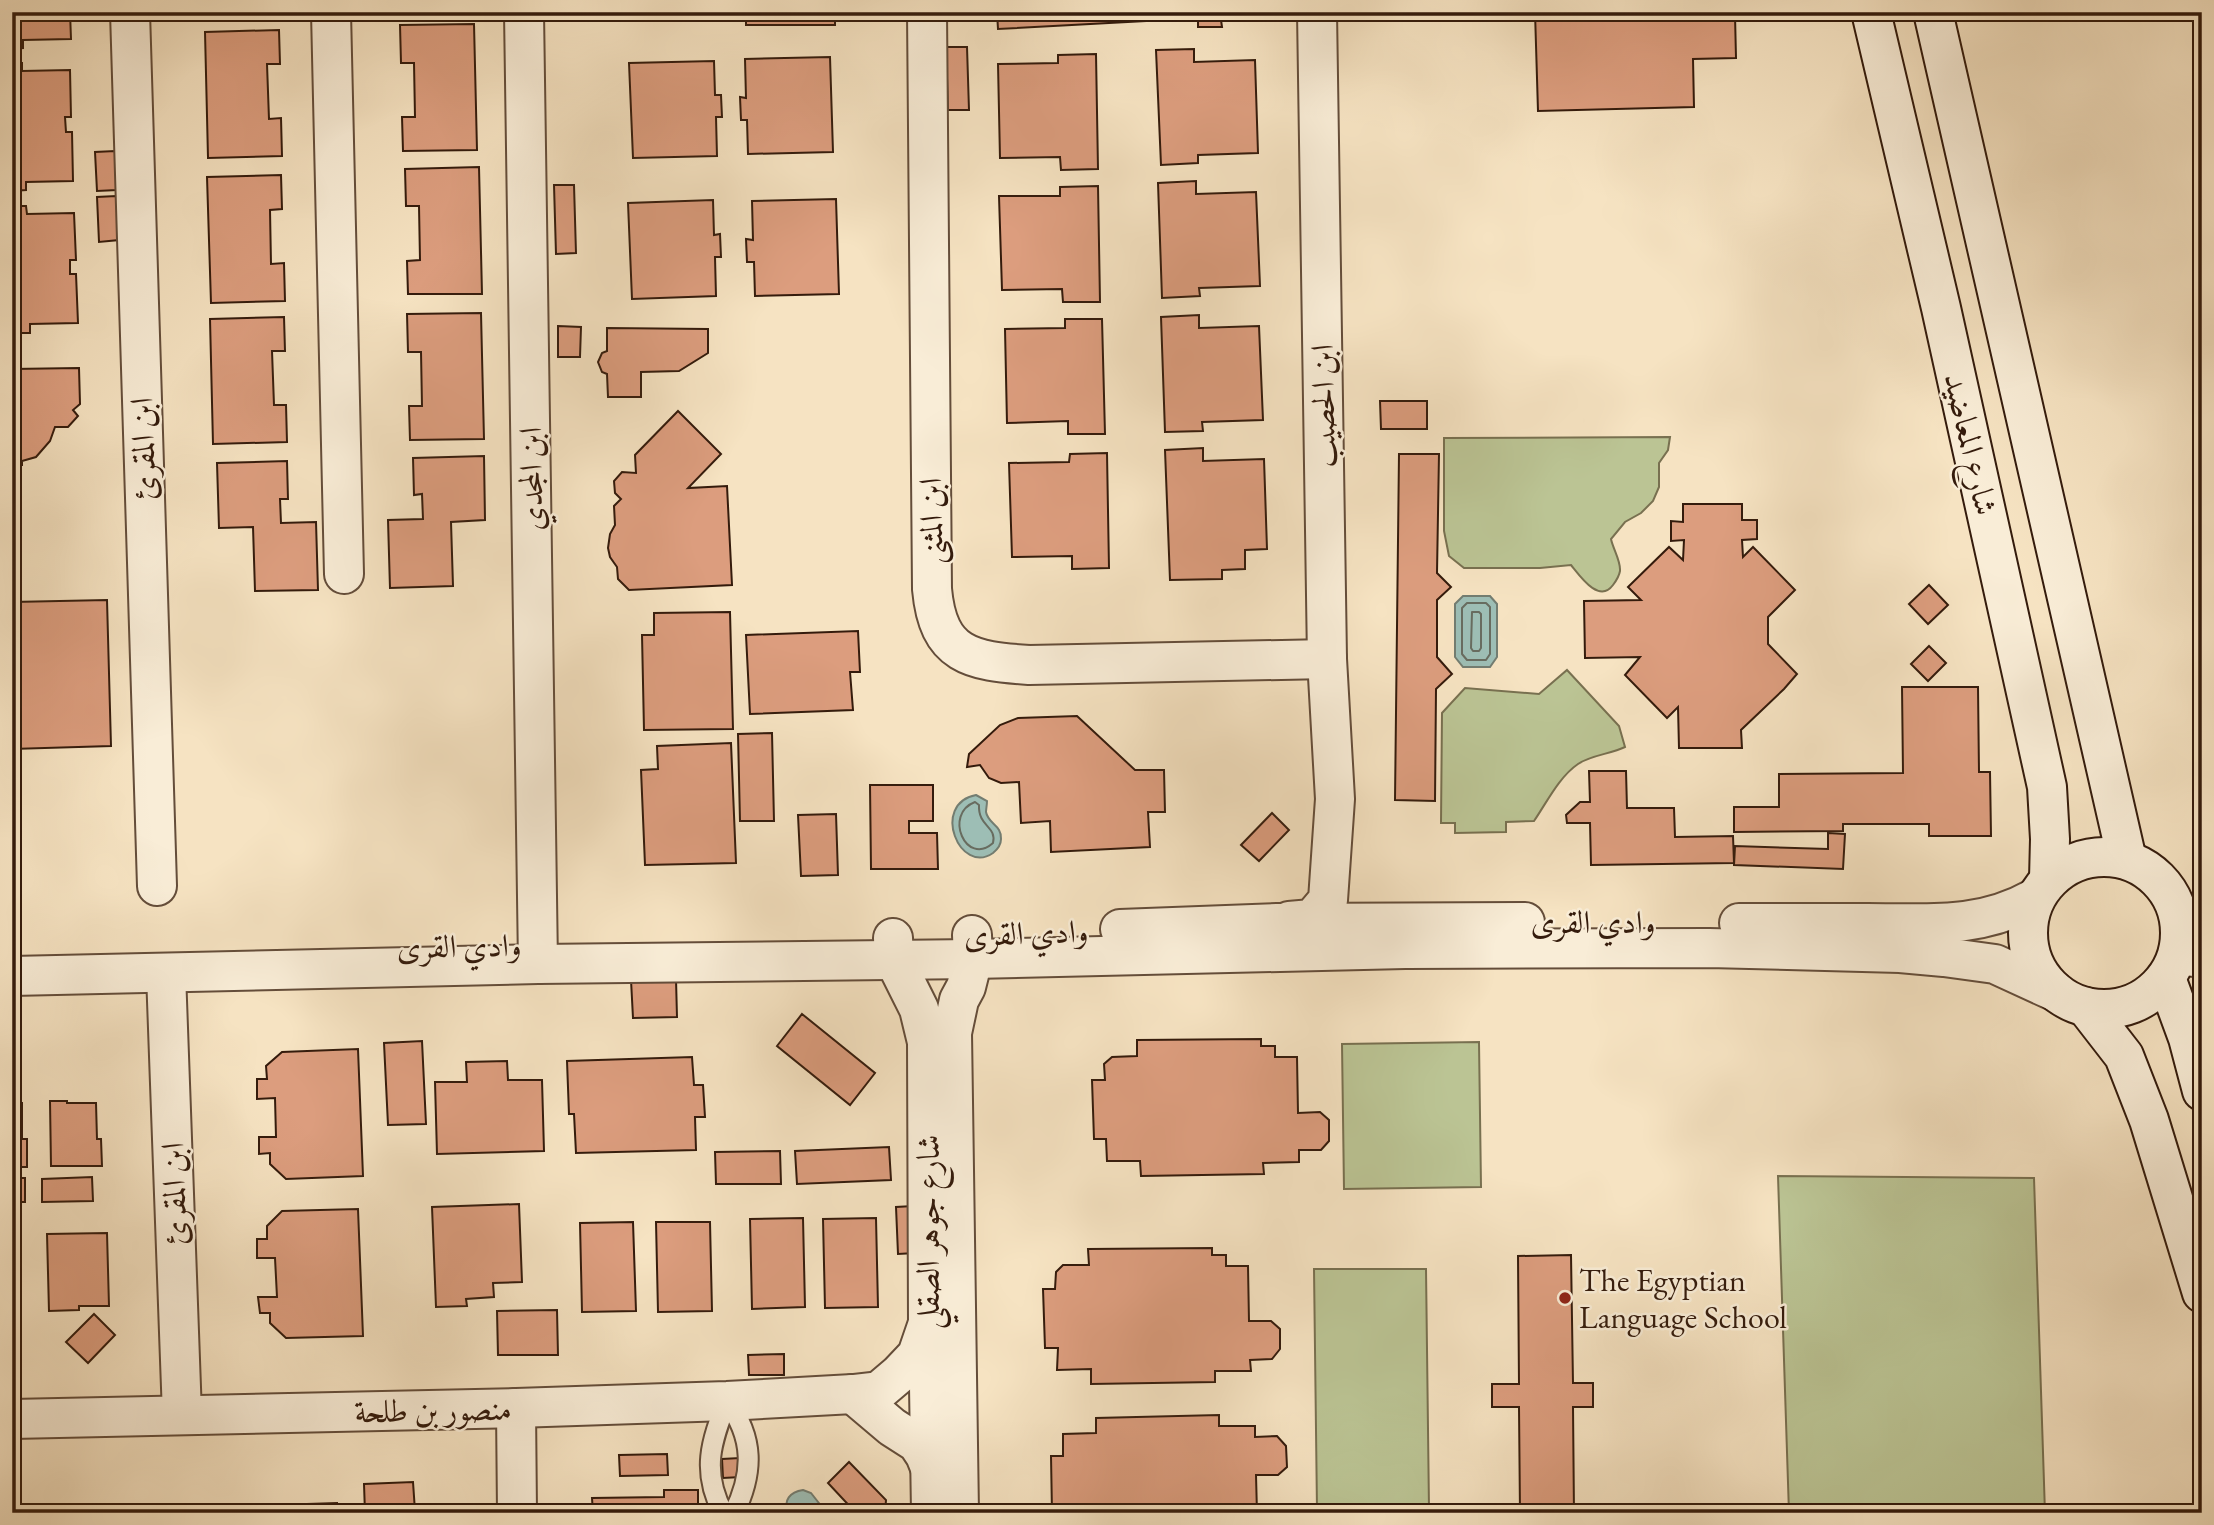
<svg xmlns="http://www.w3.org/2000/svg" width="2214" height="1525" viewBox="0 0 2214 1525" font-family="'EB Garamond',Amiri,serif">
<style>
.green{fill:#bbc494;stroke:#787050;stroke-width:2}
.water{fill:#9dbeb5;stroke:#737d71;stroke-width:2}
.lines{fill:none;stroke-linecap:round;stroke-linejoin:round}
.shore{stroke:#686c60;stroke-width:2}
.building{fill:#dc9d7e;stroke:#341b0c;stroke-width:2}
.lane-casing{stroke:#644d3a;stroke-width:23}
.street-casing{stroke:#644d3a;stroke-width:42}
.secondary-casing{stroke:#341b0c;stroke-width:42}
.lane{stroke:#f9edd7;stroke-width:19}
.street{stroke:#f9edd7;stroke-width:38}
.secondary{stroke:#f9edd7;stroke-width:38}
.poi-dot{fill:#8f2418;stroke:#f9edd7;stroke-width:2.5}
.labels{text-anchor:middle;stroke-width:5;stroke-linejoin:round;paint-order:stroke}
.street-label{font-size:32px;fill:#341b0c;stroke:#f9edd7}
.poi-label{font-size:32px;fill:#341b0c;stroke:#f9edd7;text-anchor:start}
</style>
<rect width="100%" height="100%" fill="#f6e3c2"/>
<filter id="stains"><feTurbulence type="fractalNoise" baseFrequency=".00286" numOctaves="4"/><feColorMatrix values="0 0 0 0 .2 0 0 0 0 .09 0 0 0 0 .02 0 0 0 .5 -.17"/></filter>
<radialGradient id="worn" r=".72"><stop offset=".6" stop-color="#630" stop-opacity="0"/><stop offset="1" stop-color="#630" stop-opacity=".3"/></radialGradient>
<g class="green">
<path d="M 1670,437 L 1668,450 L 1659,463 L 1659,487 L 1653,501 L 1641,513 L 1625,522 L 1611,539 C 1613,549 1621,561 1620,571 C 1619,577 1616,581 1613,585 C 1599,604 1580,576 1571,565 L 1540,568 L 1464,568 L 1449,556 L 1444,531 L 1444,438 Z"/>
<path d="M 1567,670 L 1619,726 L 1625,747 C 1611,754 1591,755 1578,764 C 1559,777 1547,802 1534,821 L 1506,822 L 1506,832 L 1455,833 L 1455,823 L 1441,823 L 1442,713 L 1465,688 L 1539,694 Z"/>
<path d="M 1479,1042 L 1481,1187 L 1344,1189 L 1342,1044 Z"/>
<path d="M 1778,1176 L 2034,1178 L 2045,1513 L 1789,1513 Z"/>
<path d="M 1314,1269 L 1426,1269 L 1429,1509 L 1317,1510 Z"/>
</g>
<g class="water">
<path d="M 1463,596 L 1490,596 L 1497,604 L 1497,657 L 1490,667 L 1463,667 L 1455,657 L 1455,604 Z"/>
<path d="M 976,795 L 987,801 C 987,805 986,809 986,812 C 988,824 1002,825 1001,839 C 1001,845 998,849 993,853 C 960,876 930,804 976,795 Z"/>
<path d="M 803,1490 L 811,1493 L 822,1507 L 835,1513 L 788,1513 C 783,1500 790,1492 803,1490 Z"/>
</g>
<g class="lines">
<g class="shore">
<path d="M 1467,603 L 1486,603 L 1490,607 L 1490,654 L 1486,660 L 1467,660 L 1462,654 L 1462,608 Z"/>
<path d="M 1472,612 L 1479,612 L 1481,614 L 1481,648 L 1479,651 L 1473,651 L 1471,648 Z"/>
<path d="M 975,802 L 979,805 C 978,827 997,826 993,843 C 966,867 943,814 975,802 Z"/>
</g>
</g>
<g class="building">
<path d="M 12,12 L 70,12 L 71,39 L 23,40 L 23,48 L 12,49 Z"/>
<path d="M 627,12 L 715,12 L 715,14 L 628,17 Z"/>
<rect x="746" y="12" width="89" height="13"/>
<path d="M 997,12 L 1164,12 L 1164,20 L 998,29 Z"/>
<path d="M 1173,12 L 1254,12 L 1255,19 L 1221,20 L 1222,27 L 1198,27 L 1198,20 L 1173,21 Z"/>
<path d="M 1535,12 L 1691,12 L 1692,16 L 1735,15 L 1736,58 L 1693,59 L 1694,107 L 1538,111 Z"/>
<path d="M 474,24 L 477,150 L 403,151 L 402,117 L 415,117 L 414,63 L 401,63 L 400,25 Z"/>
<path d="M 279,30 L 280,64 L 267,64 L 269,119 L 281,118 L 282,156 L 208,158 L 205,32 Z"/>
<path d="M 946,47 L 967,47 L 969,110 L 948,110 Z"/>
<path d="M 1194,49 L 1194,62 L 1255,60 L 1258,153 L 1198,155 L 1198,163 L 1161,165 L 1156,50 Z"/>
<path d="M 1096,54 L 1098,169 L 1061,170 L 1060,157 L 1000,158 L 998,64 L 1058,63 L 1058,55 Z"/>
<path d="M 830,57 L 833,152 L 748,154 L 747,120 L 741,120 L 740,97 L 746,98 L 745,59 Z"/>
<path d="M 714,61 L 715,95 L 721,95 L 722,117 L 716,117 L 717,156 L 633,158 L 629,63 Z"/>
<path d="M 12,63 L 22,63 L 22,71 L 70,70 L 71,117 L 65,117 L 66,132 L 72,132 L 73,181 L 26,182 L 26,190 L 12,191 Z"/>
<path d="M 115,151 L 117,190 L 97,191 L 95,152 Z"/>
<path d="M 479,167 L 482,294 L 408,294 L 407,261 L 420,260 L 419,206 L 406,206 L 405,169 Z"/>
<path d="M 281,175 L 282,209 L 270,210 L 271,264 L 284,263 L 285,301 L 211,303 L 207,177 Z"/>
<path d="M 1196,181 L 1196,194 L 1256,192 L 1260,286 L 1199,288 L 1200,296 L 1162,298 L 1158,183 Z"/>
<path d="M 554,185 L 574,185 L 576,253 L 556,254 Z"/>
<path d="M 1098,186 L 1100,302 L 1063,302 L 1062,289 L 1002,290 L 999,196 L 1060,196 L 1060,187 Z"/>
<path d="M 116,196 L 119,240 L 99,242 L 97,197 Z"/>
<path d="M 836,199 L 839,294 L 755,296 L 754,262 L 747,262 L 746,239 L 753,240 L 752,201 Z"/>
<path d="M 713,200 L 714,235 L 720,234 L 721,257 L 715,257 L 716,296 L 632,299 L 628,203 Z"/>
<path d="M 12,206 L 26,206 L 27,214 L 74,213 L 76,260 L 70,260 L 70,274 L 76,274 L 78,323 L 30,324 L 30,333 L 12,333 Z"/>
<path d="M 481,313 L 484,439 L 410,440 L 409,406 L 422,406 L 421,352 L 408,352 L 407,314 Z"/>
<path d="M 1199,315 L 1199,328 L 1259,326 L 1263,420 L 1202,422 L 1203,431 L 1165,432 L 1161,317 Z"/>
<path d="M 284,317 L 285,351 L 272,351 L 274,405 L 286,405 L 287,442 L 213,444 L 210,319 Z"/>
<path d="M 1065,319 L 1102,319 L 1105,434 L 1068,434 L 1068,421 L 1007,423 L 1005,329 L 1065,328 Z"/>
<path d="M 558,326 L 581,327 L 580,357 L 558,357 Z"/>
<path d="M 607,328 L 708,329 L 708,353 L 679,371 L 641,372 L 641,397 L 608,397 L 607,374 L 602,372 L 598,362 L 602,353 L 607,351 Z"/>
<path d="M 79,368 L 80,404 L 73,410 L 78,416 L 68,427 L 55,427 L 50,441 L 36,457 L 22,461 L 22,465 L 12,465 L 12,369 Z"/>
<path d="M 1380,401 L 1427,401 L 1427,429 L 1381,429 Z"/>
<path d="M 678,411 L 721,454 L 688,488 L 727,486 L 732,585 L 629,590 L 618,579 L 617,567 L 610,557 L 608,548 L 610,534 L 615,525 L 614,506 L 621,499 L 615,493 L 614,481 L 622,472 L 636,473 L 635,455 Z"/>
<path d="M 1203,448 L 1203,461 L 1264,459 L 1267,549 L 1245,550 L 1245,569 L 1222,570 L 1222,579 L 1170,580 L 1165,450 Z"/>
<path d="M 1107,453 L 1109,568 L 1072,569 L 1072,556 L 1012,557 L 1009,463 L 1069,462 L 1070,454 Z"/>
<path d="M 1399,454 L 1439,454 L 1437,573 L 1451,587 L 1437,600 L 1437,657 L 1452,674 L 1436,689 L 1435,801 L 1395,800 Z"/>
<path d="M 484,456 L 485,520 L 451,522 L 453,586 L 390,588 L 388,520 L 423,519 L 422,494 L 414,495 L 413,458 Z"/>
<path d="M 287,461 L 288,499 L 280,499 L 281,523 L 316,522 L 318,590 L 255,591 L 253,527 L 219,528 L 217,463 Z"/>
<path d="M 1683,504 L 1742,504 L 1742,520 L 1757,520 L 1757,539 L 1742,540 L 1743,557 L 1753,547 L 1795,590 L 1768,617 L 1768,644 L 1797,674 L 1784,689 L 1741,730 L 1742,748 L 1679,748 L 1678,707 L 1667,718 L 1625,675 L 1640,657 L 1585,658 L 1584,601 L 1641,600 L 1628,587 L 1669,547 L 1683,560 L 1684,540 L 1671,541 L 1671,521 L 1683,522 Z"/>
<path d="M 1929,585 L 1948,605 L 1928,624 L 1909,604 Z"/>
<path d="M 107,600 L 111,746 L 12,749 L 12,602 Z"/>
<path d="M 730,612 L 733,729 L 644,730 L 642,635 L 654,635 L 654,613 Z"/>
<path d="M 858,631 L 860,672 L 850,672 L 853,710 L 750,714 L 746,635 Z"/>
<path d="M 1929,646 L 1946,663 L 1928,681 L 1911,664 Z"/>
<path d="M 1902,687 L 1978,687 L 1979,772 L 1990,772 L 1991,836 L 1929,836 L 1929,824 L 1843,824 L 1843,831 L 1734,832 L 1734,807 L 1779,807 L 1779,774 L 1903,773 Z"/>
<path d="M 1077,716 L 1135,770 L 1164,770 L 1165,812 L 1148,812 L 1150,847 L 1051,852 L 1050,821 L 1021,823 L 1019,782 L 1001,783 L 989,778 L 980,765 L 967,767 L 969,754 L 1000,725 L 1018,718 Z"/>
<path d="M 772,733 L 774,821 L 740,821 L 738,734 Z"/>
<path d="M 731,743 L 736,863 L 645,865 L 641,770 L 658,769 L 657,746 Z"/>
<path d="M 1589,771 L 1626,771 L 1627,808 L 1674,808 L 1675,837 L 1733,836 L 1734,863 L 1591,865 L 1590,823 L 1567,823 L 1566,815 L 1580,802 L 1590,802 Z"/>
<path d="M 870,785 L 933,785 L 933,821 L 909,821 L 909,833 L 937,833 L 938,869 L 871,869 Z"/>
<path d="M 1272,813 L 1289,830 L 1259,861 L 1241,845 Z"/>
<path d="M 836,814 L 838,875 L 801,876 L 798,815 Z"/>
<path d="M 1828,833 L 1845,834 L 1843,869 L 1734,865 L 1735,846 L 1828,849 Z"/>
<path d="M 676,979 L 677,1017 L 633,1018 L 631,980 Z"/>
<path d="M 802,1014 L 875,1073 L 850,1105 L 777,1046 Z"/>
<path d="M 1261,1039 L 1261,1046 L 1275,1046 L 1275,1057 L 1297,1057 L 1298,1113 L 1320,1112 L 1329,1120 L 1329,1141 L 1321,1150 L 1299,1150 L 1299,1162 L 1263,1163 L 1264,1174 L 1141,1176 L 1140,1161 L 1107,1161 L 1106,1139 L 1094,1139 L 1092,1080 L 1105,1080 L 1104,1064 L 1112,1057 L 1137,1056 L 1137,1040 Z"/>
<path d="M 422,1041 L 426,1124 L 388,1125 L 384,1043 Z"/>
<path d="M 358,1049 L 363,1176 L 286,1179 L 270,1164 L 270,1153 L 259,1154 L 259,1137 L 276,1137 L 275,1098 L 257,1099 L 257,1079 L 267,1079 L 266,1066 L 282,1052 Z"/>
<path d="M 692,1057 L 694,1085 L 703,1085 L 705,1117 L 695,1117 L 696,1150 L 576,1153 L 574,1114 L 569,1114 L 567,1061 Z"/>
<path d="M 507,1061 L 508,1080 L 542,1080 L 544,1151 L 437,1154 L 435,1082 L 467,1082 L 466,1062 Z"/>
<path d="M 50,1101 L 67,1101 L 67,1103 L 96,1103 L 97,1139 L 101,1139 L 102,1166 L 51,1166 Z"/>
<path d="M 12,1103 L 22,1103 L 22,1139 L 27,1139 L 27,1167 L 12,1167 Z"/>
<path d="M 889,1147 L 891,1180 L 797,1184 L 795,1151 Z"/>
<path d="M 780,1151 L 781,1184 L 716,1184 L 715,1152 Z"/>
<path d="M 92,1177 L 93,1201 L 42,1202 L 42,1179 Z"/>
<rect x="12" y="1178" width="13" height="24"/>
<path d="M 519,1204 L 522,1282 L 493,1283 L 494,1297 L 466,1299 L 467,1306 L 436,1307 L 432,1207 Z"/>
<path d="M 913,1206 L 915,1253 L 898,1254 L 896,1207 Z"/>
<path d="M 358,1209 L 363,1336 L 286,1338 L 270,1323 L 270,1313 L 260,1313 L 258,1297 L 277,1297 L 275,1258 L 257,1258 L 257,1239 L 267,1239 L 267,1226 L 282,1211 Z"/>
<path d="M 803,1218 L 805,1307 L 752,1309 L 750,1219 Z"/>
<path d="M 876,1218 L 878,1307 L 825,1308 L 823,1219 Z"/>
<path d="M 633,1222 L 636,1311 L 582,1312 L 580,1223 Z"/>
<path d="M 656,1222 L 710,1222 L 712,1311 L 658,1312 Z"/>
<path d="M 12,1233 L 18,1233 L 20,1305 L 12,1305 Z"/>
<path d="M 107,1233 L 109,1306 L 79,1306 L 79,1310 L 49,1311 L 47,1234 Z"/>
<path d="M 1212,1248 L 1212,1255 L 1226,1255 L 1226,1266 L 1248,1266 L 1249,1321 L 1271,1321 L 1280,1329 L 1280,1349 L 1272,1359 L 1250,1360 L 1251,1371 L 1215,1371 L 1215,1382 L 1091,1384 L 1091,1369 L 1057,1370 L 1058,1348 L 1045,1348 L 1043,1289 L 1055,1289 L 1056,1272 L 1063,1265 L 1089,1265 L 1088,1249 Z"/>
<path d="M 1571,1255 L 1573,1383 L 1593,1383 L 1593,1407 L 1573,1407 L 1574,1513 L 1520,1513 L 1519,1407 L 1492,1407 L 1492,1384 L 1519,1384 L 1518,1256 Z"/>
<path d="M 557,1310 L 558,1355 L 498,1355 L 497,1311 Z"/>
<path d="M 94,1314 L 115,1335 L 88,1363 L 66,1342 Z"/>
<path d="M 784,1354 L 784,1375 L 749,1375 L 748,1355 Z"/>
<path d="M 1219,1415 L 1219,1426 L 1255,1426 L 1255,1437 L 1277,1436 L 1286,1446 L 1287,1467 L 1278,1475 L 1256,1475 L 1257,1513 L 1052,1513 L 1051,1456 L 1063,1456 L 1063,1434 L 1096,1433 L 1096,1418 Z"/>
<path d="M 667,1454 L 668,1475 L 620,1476 L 619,1455 Z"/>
<path d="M 740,1458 L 741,1477 L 723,1478 L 722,1459 Z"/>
<path d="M 849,1462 L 886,1500 L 885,1513 L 856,1513 L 828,1483 Z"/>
<path d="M 413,1482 L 415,1511 L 430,1511 L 431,1513 L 365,1513 L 364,1484 Z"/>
<path d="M 664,1490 L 698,1490 L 698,1513 L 593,1513 L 592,1498 L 664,1497 Z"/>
<path d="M 337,1503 L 337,1513 L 286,1513 L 289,1511 L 297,1511 L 307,1504 Z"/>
<path d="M 211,1506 L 242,1506 L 242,1513 L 203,1513 Z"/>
</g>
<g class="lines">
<g class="lane-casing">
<g id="lane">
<path d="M 2174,965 L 2202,967"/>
<path d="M 727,1401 C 754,1438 754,1472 734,1513"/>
<path d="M 723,1513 C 701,1471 711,1442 727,1401"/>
</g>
</g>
<g class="street-casing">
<g id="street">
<path d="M 130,12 L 157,886"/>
<path d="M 331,12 L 344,574"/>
<path d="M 524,12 L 538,964"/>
<path d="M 927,12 L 932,589 C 938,656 971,661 1029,665 L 1327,659"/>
<path d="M 1289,921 L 1312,919 L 1328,900 L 1335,799 L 1327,659 L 1317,12"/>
<path d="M 1739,923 C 1782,923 1825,923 1868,923 C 1929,923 1980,929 2035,898"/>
<path d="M 1120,929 L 1277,923 L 1525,922"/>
<path d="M 893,938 L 894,959 L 919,1009 L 927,1042 L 928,1323 L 931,1513"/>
<path d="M 166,973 L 182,1415"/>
<path d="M 12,976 L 538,964 L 973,959 L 1405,949 L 1709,948 L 1900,953 L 1944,957 L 1995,964 L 2056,992"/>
<path d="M 853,1394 L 892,1427 L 917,1443 L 925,1455 L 931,1470"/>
<path d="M 516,1408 L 517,1513"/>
<path d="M 12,1419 L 516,1408 L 727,1401 L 853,1394 L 879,1391 L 899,1374 L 917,1355 L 928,1323"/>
<path d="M 959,1513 L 952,1033 L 959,1000 L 966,987 L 973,959 L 972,935"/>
</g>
</g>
<g class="secondary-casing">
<g id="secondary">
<path d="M 1871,12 L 1941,308 L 2047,787 L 2050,839 L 2049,879"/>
<path d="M 1933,12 L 2127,860"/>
<circle cx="2104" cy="933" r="76"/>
<path d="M 2166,978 L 2188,1038 L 2202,1091"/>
<path d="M 2086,1007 L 2124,1056 L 2149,1120 L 2202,1293"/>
</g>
</g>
<use href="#lane" class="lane"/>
<use href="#street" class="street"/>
<use href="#secondary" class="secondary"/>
</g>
<circle class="poi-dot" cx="1565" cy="1298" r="7"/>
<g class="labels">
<g class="street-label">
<text transform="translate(1323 406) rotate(-91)" y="11">ابن الحصيب</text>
<text transform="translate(1971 444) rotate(77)" y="11">شارع المعاضيد</text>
<text transform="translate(143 449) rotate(-92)" y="11">ابن المقرئ</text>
<text transform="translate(531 479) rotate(-91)" y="11">ابن المجدي</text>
<text transform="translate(931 521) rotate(-91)" y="11">ابن المثنى</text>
<text x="1593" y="933">وادي القرى</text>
<text transform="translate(1026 933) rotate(-2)" y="11">وادي القرى</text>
<text transform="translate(459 946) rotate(-1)" y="11">وادي القرى</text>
<text transform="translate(174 1194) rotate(-92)" y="11">ابن المقرئ</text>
<text transform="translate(928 1232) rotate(-90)" y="11">شارع جوهر الصقلي</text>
<text transform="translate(433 1410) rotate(-1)" y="11">منصور بن طلحة</text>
</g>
<g class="poi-label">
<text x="1579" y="1291">The Egyptian<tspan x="1579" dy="37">Language School</tspan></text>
</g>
</g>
<rect width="2214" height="1525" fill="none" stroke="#f6e3c2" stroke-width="42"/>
<rect x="14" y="14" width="2186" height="1497" fill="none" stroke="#341b0c" stroke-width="3.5"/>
<rect x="21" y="21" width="2172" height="1483" fill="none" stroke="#341b0c" stroke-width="2"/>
<rect width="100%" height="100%" filter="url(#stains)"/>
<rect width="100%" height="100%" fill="url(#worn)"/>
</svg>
